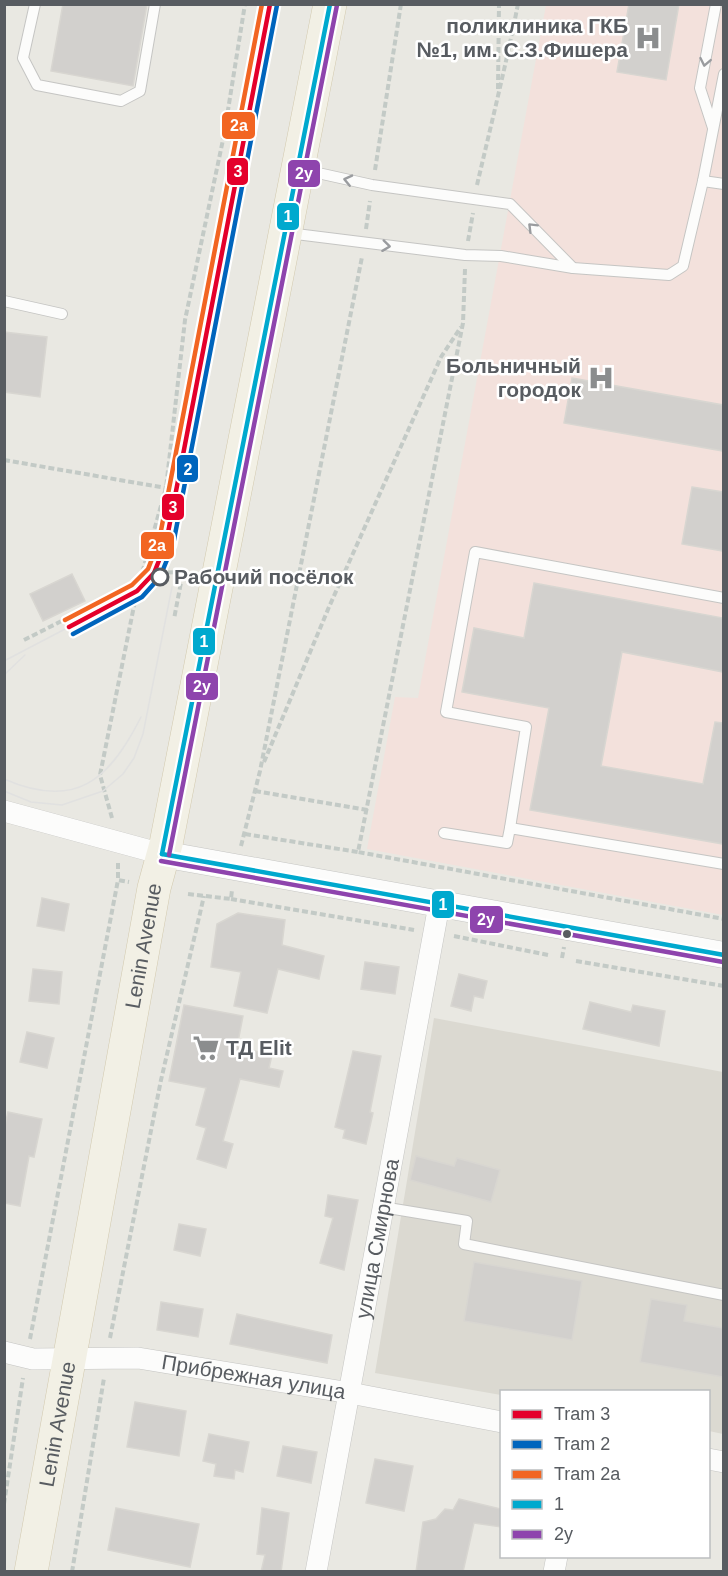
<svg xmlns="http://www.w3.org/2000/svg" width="728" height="1576" viewBox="0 0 728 1576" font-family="Helvetica,sans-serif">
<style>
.education{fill:#dbd9d1}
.medical{fill:#f3e1dc}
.building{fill:#d2d0cd;stroke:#d8d6d1;stroke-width:1.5}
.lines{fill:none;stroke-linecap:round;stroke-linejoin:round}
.service-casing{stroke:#c5c5c3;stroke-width:12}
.minor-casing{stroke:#c5c5c3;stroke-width:22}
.tertiary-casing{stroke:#c5c5c3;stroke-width:27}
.primary-casing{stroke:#d2c9ae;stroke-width:34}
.path{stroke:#c3cac6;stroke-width:4;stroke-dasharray:6 3;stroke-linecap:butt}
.service{stroke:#fcfcfb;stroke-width:10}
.minor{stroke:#fcfcfb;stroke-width:21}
.tertiary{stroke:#fcfcfb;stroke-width:26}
.primary{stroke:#f2f0e5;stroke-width:33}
.tram{stroke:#e1e1e0;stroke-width:1.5}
.bus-1-casing{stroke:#fff;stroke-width:9}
.bus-2-casing{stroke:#fff;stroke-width:9}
.bus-1{stroke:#00a9ce;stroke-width:4.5}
.bus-2{stroke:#8e44ad;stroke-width:4.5}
.tram-1-casing{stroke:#fff;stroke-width:9}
.tram-2-casing{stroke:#fff;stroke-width:9}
.tram-3-casing{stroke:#fff;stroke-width:9}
.tram-1{stroke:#e4002b;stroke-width:4.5}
.tram-2{stroke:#0065bd;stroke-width:4.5}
.tram-3{stroke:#f26522;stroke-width:4.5}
.oneway{stroke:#9a9c9f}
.stop-dot{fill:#fff;stroke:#585c61;stroke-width:3}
.bus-dot{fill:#585c61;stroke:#fff;stroke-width:2}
.labels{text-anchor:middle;stroke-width:5;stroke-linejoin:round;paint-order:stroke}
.poi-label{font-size:21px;font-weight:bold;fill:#585c61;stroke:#fff;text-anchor:end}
.stop-label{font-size:21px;font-weight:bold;fill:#585c61;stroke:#fff;text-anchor:start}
.street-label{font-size:21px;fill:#585c61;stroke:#fff}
.line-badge{stroke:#fff;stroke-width:2}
.badge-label{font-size:16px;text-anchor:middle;font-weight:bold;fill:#fff}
</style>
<rect width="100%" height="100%" fill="#e9e8e2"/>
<path class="education" d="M 434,1018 L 723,1072 L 723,1434 L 709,1431 L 708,1392 L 502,1392 L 501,1395 L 375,1373 Z"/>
<path class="medical" d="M 546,5 L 723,5 L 723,915 L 367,849 L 395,697 L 418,698 Z"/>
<g class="building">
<path d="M 63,4 L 147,4 L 133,86 L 51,71 Z"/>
<path d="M 629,4 L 679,4 L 666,80 L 617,72 Z"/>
<path d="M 4,332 L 47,337 L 40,397 L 4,392 Z"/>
<path d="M 572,378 L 723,405 L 723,451 L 564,423 Z"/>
<path d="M 692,487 L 723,492 L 723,551 L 682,544 Z"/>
<path d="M 72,574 L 85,601 L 43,621 L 30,594 Z"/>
<path d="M 534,583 L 723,618 L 723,672 L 622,652 L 601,766 L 703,784 L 715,722 L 723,723 L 723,844 L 530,810 L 549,708 L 462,692 L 474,628 L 524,638 Z"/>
<path d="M 42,898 L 69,904 L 64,931 L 37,926 Z"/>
<path d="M 238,913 L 285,920 L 282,945 L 324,956 L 319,979 L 278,969 L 267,1013 L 234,1006 L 241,972 L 211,967 L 217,924 Z"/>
<path d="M 365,962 L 399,967 L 395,994 L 361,989 Z"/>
<path d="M 33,969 L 62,972 L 59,1004 L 29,1001 Z"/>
<path d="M 459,974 L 487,981 L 483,998 L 474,996 L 471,1011 L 451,1006 Z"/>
<path d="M 590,1002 L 631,1012 L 633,1005 L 665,1011 L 659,1046 L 583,1029 Z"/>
<path d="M 184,1005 L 243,1016 L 237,1047 L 272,1055 L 269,1068 L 283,1071 L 279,1087 L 240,1079 L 223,1141 L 233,1144 L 226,1168 L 197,1159 L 206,1128 L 196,1125 L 206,1088 L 169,1081 Z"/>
<path d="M 27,1032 L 54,1038 L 47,1068 L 20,1062 Z"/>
<path d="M 353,1051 L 381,1056 L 370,1112 L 373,1113 L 366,1144 L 343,1138 L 345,1130 L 335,1127 Z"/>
<path d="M 8,1112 L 42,1119 L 34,1157 L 29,1156 L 20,1206 L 4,1203 L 4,1130 Z"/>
<path d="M 416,1156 L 454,1166 L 457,1158 L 500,1170 L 491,1202 L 410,1180 Z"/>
<path d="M 328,1195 L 358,1200 L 344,1270 L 320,1263 L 333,1218 L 325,1216 Z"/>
<path d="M 179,1224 L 206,1229 L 200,1256 L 174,1250 Z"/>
<path d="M 474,1262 L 582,1281 L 572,1340 L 464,1321 Z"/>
<path d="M 651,1299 L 687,1305 L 684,1321 L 723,1328 L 723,1377 L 640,1362 Z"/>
<path d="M 161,1302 L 203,1309 L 198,1337 L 157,1330 Z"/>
<path d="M 237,1314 L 332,1335 L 327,1363 L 230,1344 Z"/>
<path d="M 135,1402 L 186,1411 L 179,1456 L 127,1447 Z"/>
<path d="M 209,1434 L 249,1442 L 243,1472 L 235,1470 L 234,1479 L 214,1476 L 216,1464 L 203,1461 Z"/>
<path d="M 283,1446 L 317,1452 L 311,1483 L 277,1476 Z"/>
<path d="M 375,1459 L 413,1466 L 404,1511 L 366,1503 Z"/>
<path d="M 459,1499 L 501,1509 L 501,1527 L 474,1523 L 463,1572 L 416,1572 L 423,1522 L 436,1519 L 445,1509 L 453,1510 Z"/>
<path d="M 116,1508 L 199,1524 L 190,1567 L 108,1550 Z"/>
<path d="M 262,1508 L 289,1513 L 281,1572 L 261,1572 L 265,1555 L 257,1554 Z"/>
</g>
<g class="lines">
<g class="service-casing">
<g id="service">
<path d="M 35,4 L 23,58 L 37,85 L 121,101 L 140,91 L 155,4"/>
<path d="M 713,128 L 700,88 L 716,4"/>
<path d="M 300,169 L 372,185 L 510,204 L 573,268"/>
<path d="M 703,181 L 724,184"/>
<path d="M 288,233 L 465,255 L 501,256 L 573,268 L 669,275 L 683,266 L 703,181 L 724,74"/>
<path d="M 4,301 L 62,314"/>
<path d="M 510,828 L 526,727 L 446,712 L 475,552 L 724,598"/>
<path d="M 444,833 L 507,843 L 510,828 L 724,864"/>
<path d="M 382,1207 L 467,1221 L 464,1244 L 724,1295"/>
</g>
</g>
<g class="minor-casing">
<g id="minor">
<path d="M 4,811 L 162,854"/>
<path id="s1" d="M 4,1352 L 33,1359 L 138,1358 L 350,1393 L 502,1422"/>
<path d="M 708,1459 L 724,1462"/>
<path id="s2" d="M 316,1572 L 439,905"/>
<path d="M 554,1572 L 557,1556"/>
</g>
</g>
<g class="tertiary-casing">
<path id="tertiary" d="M 162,854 L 724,955"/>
</g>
<g class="primary-casing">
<g id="primary">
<path id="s3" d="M 31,1572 L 154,888 L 166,844 L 330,4"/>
</g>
</g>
<g class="path">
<path d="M 498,89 L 499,4"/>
<path d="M 375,170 L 401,4"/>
<path d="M 477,185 C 491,125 506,65 518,4"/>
<path d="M 366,229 L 370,201"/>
<path d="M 468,241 L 473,213"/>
<path d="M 465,269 L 463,323 L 358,852 L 724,919"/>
<path d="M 4,460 L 166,488"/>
<path d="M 24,640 L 121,591 L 143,573 L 183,572 L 174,619"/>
<path d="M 264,762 L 329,607 L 441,357 L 461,327"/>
<path d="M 255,791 L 368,810"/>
<path d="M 112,818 L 100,775 L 137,591 L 166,488 L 185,320 L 224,135 L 245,4"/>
<path d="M 245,834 L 358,852"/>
<path d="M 241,846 L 260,771 L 362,257"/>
<path d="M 118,863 L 118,880 L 129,882"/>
<path d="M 188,894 L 231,899 L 232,890"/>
<path d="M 231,899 L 414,930"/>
<path d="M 454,936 L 548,955"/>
<path d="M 562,958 L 564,947"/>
<path d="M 576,961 L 724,986"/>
<path d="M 110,1338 L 161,1080 L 204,896"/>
<path d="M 30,1339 L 118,880"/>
<path d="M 4,1504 L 23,1378"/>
<path d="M 72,1572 L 104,1378"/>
</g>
<use href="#service" class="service"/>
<use href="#minor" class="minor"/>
<use href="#tertiary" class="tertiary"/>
<use href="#primary" class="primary"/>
<g class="tram">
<path d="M 4,661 L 69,627"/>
<path d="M 4,675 L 25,655"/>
<path d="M 4,779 C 75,810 109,781 141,717"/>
<path d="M 4,791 L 31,802 L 62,805 L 103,791 L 123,774 L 134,758 L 143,734 L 172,587"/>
</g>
<g class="bus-1-casing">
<g id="bus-1">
<path d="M 162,854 L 330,4"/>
<path d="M 162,854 L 724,955"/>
</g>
</g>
<g class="bus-2-casing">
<g id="bus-2">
<path d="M 169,855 L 337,5"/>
<path d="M 161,861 L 723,962"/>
</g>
</g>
<use href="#bus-1" class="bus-1"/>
<use href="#bus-2" class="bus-2"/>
<g class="tram-1-casing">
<path id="tram-1" d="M 69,627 L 137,591 L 154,573 L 166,543 L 270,4"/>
</g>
<g class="tram-2-casing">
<path id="tram-2" d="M 73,634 L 142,597 L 160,577 L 173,545 L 277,5"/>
</g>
<g class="tram-3-casing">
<path id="tram-3" d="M 65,620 L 132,585 L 148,569 L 159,541 L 262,4"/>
</g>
<use href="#tram-1" class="tram-1"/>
<use href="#tram-2" class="tram-2"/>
<use href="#tram-3" class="tram-3"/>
</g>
<defs><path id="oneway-chevron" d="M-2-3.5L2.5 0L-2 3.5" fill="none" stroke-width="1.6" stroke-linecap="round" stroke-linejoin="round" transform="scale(1.5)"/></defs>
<g class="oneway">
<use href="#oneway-chevron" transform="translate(705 62) rotate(101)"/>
<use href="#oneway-chevron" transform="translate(348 180) rotate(-167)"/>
<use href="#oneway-chevron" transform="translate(532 227) rotate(-135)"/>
<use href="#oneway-chevron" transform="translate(386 246) rotate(7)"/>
</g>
<defs>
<g id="hospital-bare" transform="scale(2.07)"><path d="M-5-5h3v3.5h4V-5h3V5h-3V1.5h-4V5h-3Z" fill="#8b8d8e" stroke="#fff" stroke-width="2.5" paint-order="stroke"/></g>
<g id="supermarket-bare" transform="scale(2.07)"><path d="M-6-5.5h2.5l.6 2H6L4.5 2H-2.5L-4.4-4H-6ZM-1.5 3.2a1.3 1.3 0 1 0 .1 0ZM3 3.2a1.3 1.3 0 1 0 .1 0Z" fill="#8b8d8e" stroke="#fff" stroke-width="2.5" paint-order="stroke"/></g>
</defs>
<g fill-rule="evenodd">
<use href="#hospital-bare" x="648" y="38"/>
<use href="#hospital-bare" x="601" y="378"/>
<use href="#supermarket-bare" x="206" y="1048"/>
</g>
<circle class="stop-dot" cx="160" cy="577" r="8"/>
<circle class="bus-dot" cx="567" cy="934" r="5"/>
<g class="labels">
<g class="poi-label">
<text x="628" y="33">поликлиника ГКБ<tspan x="628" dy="24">№1, им. С.З.Фишера</tspan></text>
<text x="581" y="373">Больничный<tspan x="581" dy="24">городок</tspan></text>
<text x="226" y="1055" text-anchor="start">ТД Elit</text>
</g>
<g class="stop-label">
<text x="174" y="584">Рабочий посёлок</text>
</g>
<g class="street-label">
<text dy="7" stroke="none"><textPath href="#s3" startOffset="636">Lenin Avenue</textPath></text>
<text dy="7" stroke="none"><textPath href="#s2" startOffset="339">улица Смирнова</textPath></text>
<text dy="7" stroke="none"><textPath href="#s1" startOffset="252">Прибрежная улица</textPath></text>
<text dy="7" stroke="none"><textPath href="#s3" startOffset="150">Lenin Avenue</textPath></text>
</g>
</g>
<g class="line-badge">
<rect x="221" y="111" width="35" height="29" rx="6" fill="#f26522"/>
<rect x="226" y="157" width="23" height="29" rx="6" fill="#e4002b"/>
<rect x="287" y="159" width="34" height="29" rx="6" fill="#8e44ad"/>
<rect x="276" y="202" width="24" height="29" rx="6" fill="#00a9ce"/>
<rect x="176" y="454" width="23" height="29" rx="6" fill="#0065bd"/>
<rect x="161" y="493" width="24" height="28" rx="6" fill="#e4002b"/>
<rect x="140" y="531" width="35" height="29" rx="6" fill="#f26522"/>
<rect x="192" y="627" width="24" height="29" rx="6" fill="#00a9ce"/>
<rect x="185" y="672" width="34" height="29" rx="6" fill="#8e44ad"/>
<rect x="431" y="890" width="24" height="29" rx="6" fill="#00a9ce"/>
<rect x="469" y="905" width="35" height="29" rx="6" fill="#8e44ad"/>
</g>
<g class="badge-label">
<text x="239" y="131">2а</text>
<text x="238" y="177">3</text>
<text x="304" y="179">2у</text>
<text x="288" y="222">1</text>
<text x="188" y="475">2</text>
<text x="173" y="513">3</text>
<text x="157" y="551">2а</text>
<text x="204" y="647">1</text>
<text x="202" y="692">2у</text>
<text x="443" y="910">1</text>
<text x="486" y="925">2у</text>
</g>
<rect width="728" height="1576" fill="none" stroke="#585c61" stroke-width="12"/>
<rect x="500" y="1390" width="210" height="168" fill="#ffffff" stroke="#bcbec0" stroke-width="1.5"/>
<rect x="512" y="1410" width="30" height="9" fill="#e4002b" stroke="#bcbec0" stroke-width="1.5"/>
<text x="554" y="1420" font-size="18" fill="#585c61">Tram 3</text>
<rect x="512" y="1440" width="30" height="9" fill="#0065bd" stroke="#bcbec0" stroke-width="1.5"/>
<text x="554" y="1450" font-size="18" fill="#585c61">Tram 2</text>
<rect x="512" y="1470" width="30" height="9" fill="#f26522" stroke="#bcbec0" stroke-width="1.5"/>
<text x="554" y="1480" font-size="18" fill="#585c61">Tram 2а</text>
<rect x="512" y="1500" width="30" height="9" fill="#00a9ce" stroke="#bcbec0" stroke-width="1.5"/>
<text x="554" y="1510" font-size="18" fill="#585c61">1</text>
<rect x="512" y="1530" width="30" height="9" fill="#8e44ad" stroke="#bcbec0" stroke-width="1.5"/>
<text x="554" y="1540" font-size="18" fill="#585c61">2у</text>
</svg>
